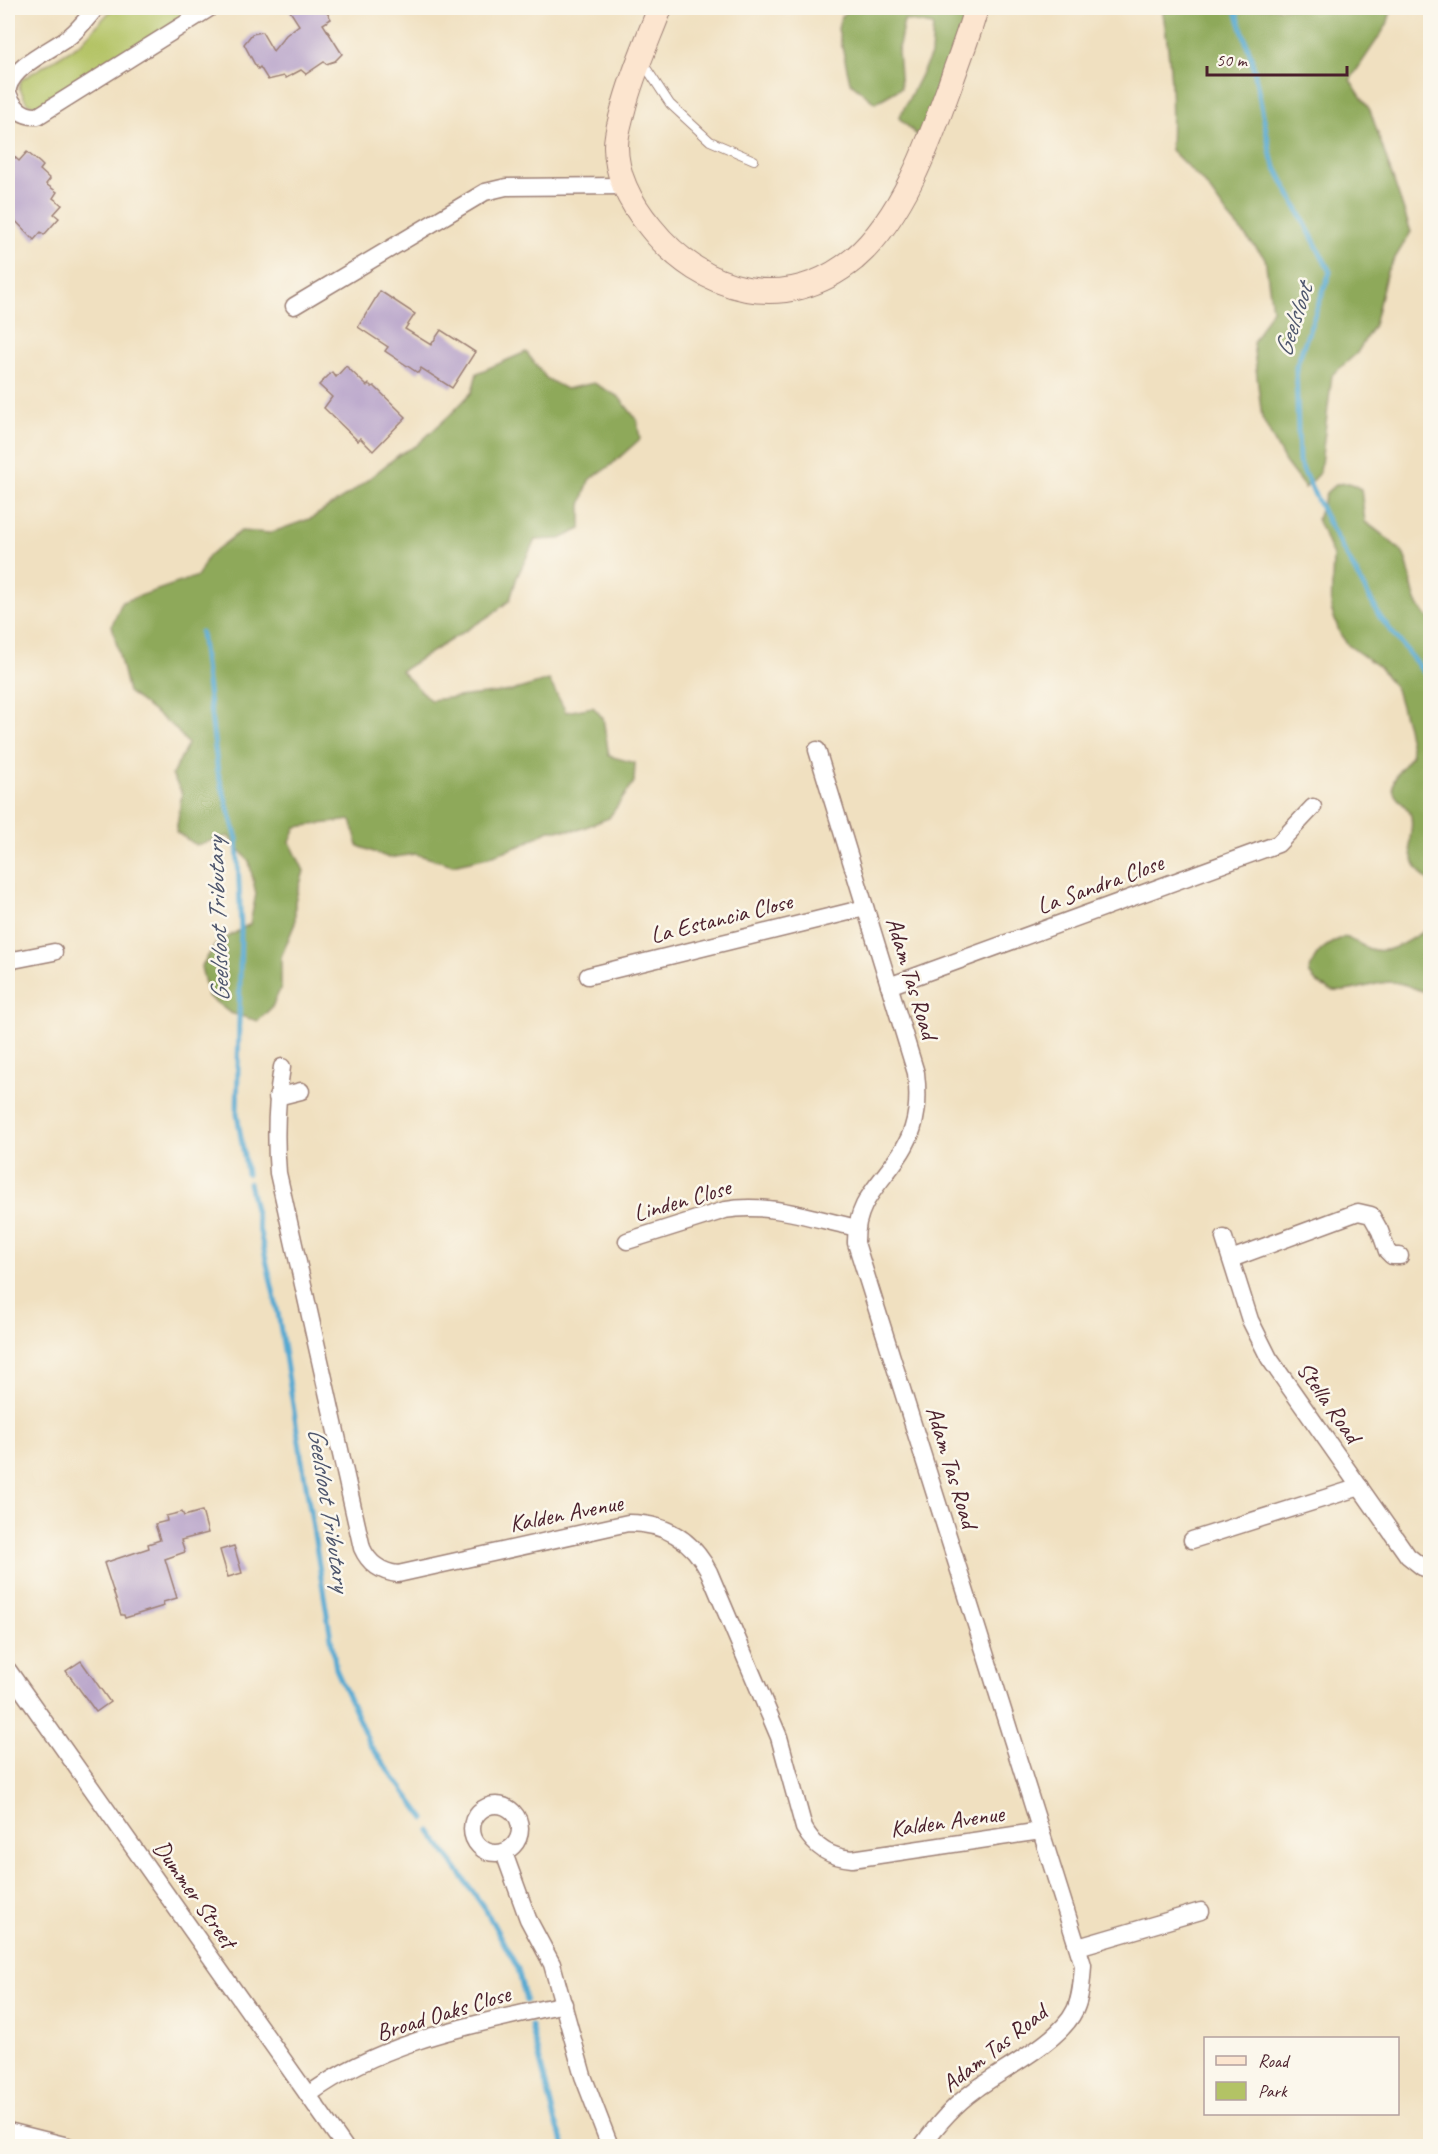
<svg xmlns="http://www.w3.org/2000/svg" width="1438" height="2154" viewBox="0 0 1438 2154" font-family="Caveat,sans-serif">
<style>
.green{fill:#b3c365;stroke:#7e7148;stroke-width:1.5}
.forest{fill:#8ea95a;stroke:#6c6442;stroke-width:1.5}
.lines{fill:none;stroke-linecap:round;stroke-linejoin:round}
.stream{stroke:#55a9d1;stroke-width:5}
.building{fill:#b29dc7}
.lane-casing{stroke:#9d8076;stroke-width:10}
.street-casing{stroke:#9d8076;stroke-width:19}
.secondary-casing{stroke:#9d8076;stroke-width:26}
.lane{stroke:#fff;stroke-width:8}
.street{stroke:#fff;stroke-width:16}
.secondary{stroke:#fce5cf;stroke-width:24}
.labels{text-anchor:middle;stroke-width:5;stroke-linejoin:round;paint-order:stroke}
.street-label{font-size:24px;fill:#4a1f2b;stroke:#fbf7ec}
.water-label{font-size:26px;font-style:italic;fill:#4e566d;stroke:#fbf7ec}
</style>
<rect width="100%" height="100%" fill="#fbf7ec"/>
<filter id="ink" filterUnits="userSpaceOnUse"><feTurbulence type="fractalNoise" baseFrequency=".0167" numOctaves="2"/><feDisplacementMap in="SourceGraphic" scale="12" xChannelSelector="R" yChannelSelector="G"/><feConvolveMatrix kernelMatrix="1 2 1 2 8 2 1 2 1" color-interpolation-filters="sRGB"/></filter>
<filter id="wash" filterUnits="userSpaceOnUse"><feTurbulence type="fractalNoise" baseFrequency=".008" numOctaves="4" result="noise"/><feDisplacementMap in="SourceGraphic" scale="24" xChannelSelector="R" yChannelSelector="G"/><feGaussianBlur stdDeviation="1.35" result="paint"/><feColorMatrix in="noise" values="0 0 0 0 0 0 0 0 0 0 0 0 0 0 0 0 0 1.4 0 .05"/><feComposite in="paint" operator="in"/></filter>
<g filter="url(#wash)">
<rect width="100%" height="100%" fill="#f0e0c0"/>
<path class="green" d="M 113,8 L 201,8 L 39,108 L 27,103 L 19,87 L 21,80 L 80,44 Z"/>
<g class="forest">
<path d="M 852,8 L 971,8 L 920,138 L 899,118 L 931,55 L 933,25 L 904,20 L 898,51 L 901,88 L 875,103 L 850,82 L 838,29 L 841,16 Z"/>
<path d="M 1162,8 L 1392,8 L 1387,25 L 1350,80 L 1370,110 L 1411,232 L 1387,271 L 1374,325 L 1357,353 L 1332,375 L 1320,472 L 1305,488 L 1285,462 L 1262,418 L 1253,343 L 1272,309 L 1265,258 L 1229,217 L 1206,185 L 1171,150 C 1173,99 1171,58 1162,8 Z"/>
<path d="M 526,352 L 547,379 L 566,389 L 594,383 L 619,397 L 637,420 L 640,439 L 610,466 L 589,480 L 581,505 L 581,529 L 560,539 L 535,540 L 517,577 L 510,600 L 491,615 L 401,671 L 430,700 L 512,691 L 549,680 L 566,712 L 593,707 L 603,718 L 609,756 L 635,763 L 634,782 L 609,818 L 578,830 L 549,830 L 522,845 L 488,857 L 453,865 L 415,854 L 389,858 L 358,846 L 351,820 L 296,827 L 290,842 L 304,871 L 295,901 L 295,923 L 281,957 L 281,987 L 272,1007 L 258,1021 L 230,1013 L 208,996 L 201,967 L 216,944 L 250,924 L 256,894 L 249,861 L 228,836 L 196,845 L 176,832 L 182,793 L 172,775 L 188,744 L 175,728 L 128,692 L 112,625 L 122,602 L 198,576 L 208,556 L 241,531 L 270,533 L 312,518 L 352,492 L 400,454 L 416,446 L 453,412 L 472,392 L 477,373 Z"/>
<path d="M 1349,483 L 1361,489 L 1365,522 C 1373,527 1400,548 1404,555 C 1414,576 1408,602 1430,619 L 1430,882 C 1418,874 1409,857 1410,842 C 1410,832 1414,822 1410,813 C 1405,804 1392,797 1393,786 C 1394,773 1406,764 1412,754 L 1407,727 L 1396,689 L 1380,668 L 1348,645 L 1340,634 L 1331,609 L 1333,556 L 1317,519 L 1326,493 L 1336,484 Z"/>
<path d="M 1430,928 L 1430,993 C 1417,991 1405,982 1390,982 C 1358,984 1333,1007 1309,973 C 1314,952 1325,945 1344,937 C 1355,940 1361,946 1370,949 C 1392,956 1411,937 1430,928 Z"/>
</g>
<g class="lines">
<g class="stream">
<path d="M 1235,8 L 1252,60 L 1272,160 L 1330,272 L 1296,367 L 1299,462 L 1325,516 L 1380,617 L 1427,676 L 1430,698"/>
<path d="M 201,632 L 218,773 L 237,839 L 241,929 L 237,1114 L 247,1174"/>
<path d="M 249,1183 L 278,1313 L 336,1669 L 370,1745 L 425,1819"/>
<path d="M 430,1831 L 485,1909 L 518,1969 L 526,2001"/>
<path d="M 531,2026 L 555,2120 L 565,2146"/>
</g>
</g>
<g id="blocks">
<g class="building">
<path d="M 288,8 L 324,8 L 331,19 L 323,24 L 342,54 L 335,61 L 326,64 L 324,62 L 306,74 L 301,70 L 286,78 L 284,76 L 268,80 L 260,67 L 258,69 L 254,63 L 244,44 L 252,34 L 262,32 L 273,51 L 286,35 L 299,25 Z"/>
<path d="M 8,151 L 19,161 L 27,152 L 40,163 L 43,166 L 40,170 L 50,179 L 46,184 L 57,192 L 53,198 L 62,205 L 54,214 L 59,218 L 44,235 L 41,232 L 34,240 L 8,213 Z"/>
<path d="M 380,291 L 415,314 L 405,329 L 431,345 L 441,330 L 475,352 L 452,388 L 421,368 L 418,373 L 385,351 L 388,347 L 358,327 Z"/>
<path d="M 346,366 L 367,386 L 369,384 L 372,387 L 374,386 L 406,417 L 373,451 L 360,438 L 358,441 L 324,408 L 332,397 L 319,385 L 332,372 L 336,377 Z"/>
<path d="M 202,1511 L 208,1533 L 181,1540 L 185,1552 L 165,1559 L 177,1598 L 163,1602 L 164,1606 L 125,1618 L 124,1615 L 121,1615 L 104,1563 L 149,1548 L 148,1544 L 160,1540 L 155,1524 L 167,1521 L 166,1516 L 182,1512 L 184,1516 Z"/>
<path d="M 234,1546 L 242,1573 L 228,1577 L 220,1550 Z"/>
<path d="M 81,1661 L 110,1702 L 96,1712 L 66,1671 Z"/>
</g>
</g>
</g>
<g filter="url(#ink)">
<use href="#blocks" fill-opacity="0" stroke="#9d8076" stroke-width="1.5"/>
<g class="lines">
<g class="lane-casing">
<path id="lane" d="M 643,63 L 670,104 L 710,141 L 754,160"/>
</g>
<g class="street-casing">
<g id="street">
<path d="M 8,88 C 14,65 52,50 70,36 C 80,28 88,17 96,8"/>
<path d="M 8,93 C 13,107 22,117 38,116 L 210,8"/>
<path d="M 294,306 L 485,192 L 506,187 L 624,186"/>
<path d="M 817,750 L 916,1073 C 919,1099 918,1123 905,1146 C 886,1181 855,1197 856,1243 L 1083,1965 C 1082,1980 1081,1997 1075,2010 C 1060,2042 1003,2069 975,2090 C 954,2105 936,2126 922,2146"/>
<path d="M 8,961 L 54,952"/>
<path d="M 588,976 L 865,908"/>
<path d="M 889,986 L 1278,844 L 1313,807"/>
<path d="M 282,1067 C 276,1103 275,1137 278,1173 L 362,1548 C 369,1564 381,1572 398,1574 L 628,1523 C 665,1523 692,1539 709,1572 L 779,1737 L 804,1828 C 815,1848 830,1857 852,1859 L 1041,1831"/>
<path d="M 277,1097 L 301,1091"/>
<path d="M 1224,1238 L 1250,1320 L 1269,1358 L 1408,1556 L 1422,1567 L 1430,1570"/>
<path d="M 627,1241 L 725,1210 C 769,1202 814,1219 857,1228"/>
<path d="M 1231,1259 L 1358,1212 L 1371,1215 L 1380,1231 L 1387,1251 L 1392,1256 L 1400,1256"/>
<path d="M 1192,1540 L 1360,1487"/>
<path d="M 8,1670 L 344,2146"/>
<circle cx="496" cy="1829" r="24"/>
<path d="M 504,1853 L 528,1919 L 552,1964 L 583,2076 L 610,2146"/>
<path d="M 1078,1947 L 1201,1911"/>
<path d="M 308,2095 C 383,2040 476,2024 564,2004"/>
<path d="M 8,2131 L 68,2146"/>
</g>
</g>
<g class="secondary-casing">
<path id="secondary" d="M 660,8 C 647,42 632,74 623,110 C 620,122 616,134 616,146 C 616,177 631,204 651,228 C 703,293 785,315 854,259 C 902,218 929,143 950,85 C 959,59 969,34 976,8"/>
</g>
<use href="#lane" class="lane"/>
<use href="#street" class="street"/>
<use href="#secondary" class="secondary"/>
</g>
</g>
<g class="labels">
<g class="street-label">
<text transform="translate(1100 884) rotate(-20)" y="8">La Sandra Close</text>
<text transform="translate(721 918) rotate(-14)" y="8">La Estancia Close</text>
<text transform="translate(912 978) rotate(73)" y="8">Adam Tas Road</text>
<text transform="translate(682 1200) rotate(-16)" y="8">Linden Close</text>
<text transform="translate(1329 1402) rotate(55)" y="8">Stella Road</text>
<text transform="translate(952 1467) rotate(73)" y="8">Adam Tas Road</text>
<text transform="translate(566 1513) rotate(-11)" y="8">Kalden Avenue</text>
<text transform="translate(947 1821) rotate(-8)" y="8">Kalden Avenue</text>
<text transform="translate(195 1894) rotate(55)" y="8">Dummer Street</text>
<text transform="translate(443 2013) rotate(-17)" y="8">Broad Oaks Close</text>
<text transform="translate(994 2048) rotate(-38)" y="8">Adam Tas Road</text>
</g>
<g class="water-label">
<text transform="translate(1293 320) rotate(-72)" y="9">Geelsloot</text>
<text transform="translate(217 920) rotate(-92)" y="9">Geelsloot Tributary</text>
<text transform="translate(330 1509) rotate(81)" y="9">Geelsloot Tributary</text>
</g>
</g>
<rect width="1438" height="2154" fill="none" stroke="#fbf7ec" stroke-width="30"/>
<rect x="1204" y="2037" width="195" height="78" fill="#fbf7ec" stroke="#b4a19f" stroke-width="1.5"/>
<rect x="1216" y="2056" width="30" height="9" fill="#fce5cf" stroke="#b4a19f" stroke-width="1.5"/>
<text x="1258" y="2067" font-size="18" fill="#4a1f2b">Road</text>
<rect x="1216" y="2082" width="30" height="18" fill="#b3c365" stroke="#b4a19f" stroke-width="1.5"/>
<text x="1258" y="2097" font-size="18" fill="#4a1f2b">Park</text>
<path d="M1207 66v9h140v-9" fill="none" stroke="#4a1f2b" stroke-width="3"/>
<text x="1216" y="66" font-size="18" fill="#4a1f2b" stroke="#fbf7ec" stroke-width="4.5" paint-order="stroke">50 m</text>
</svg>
